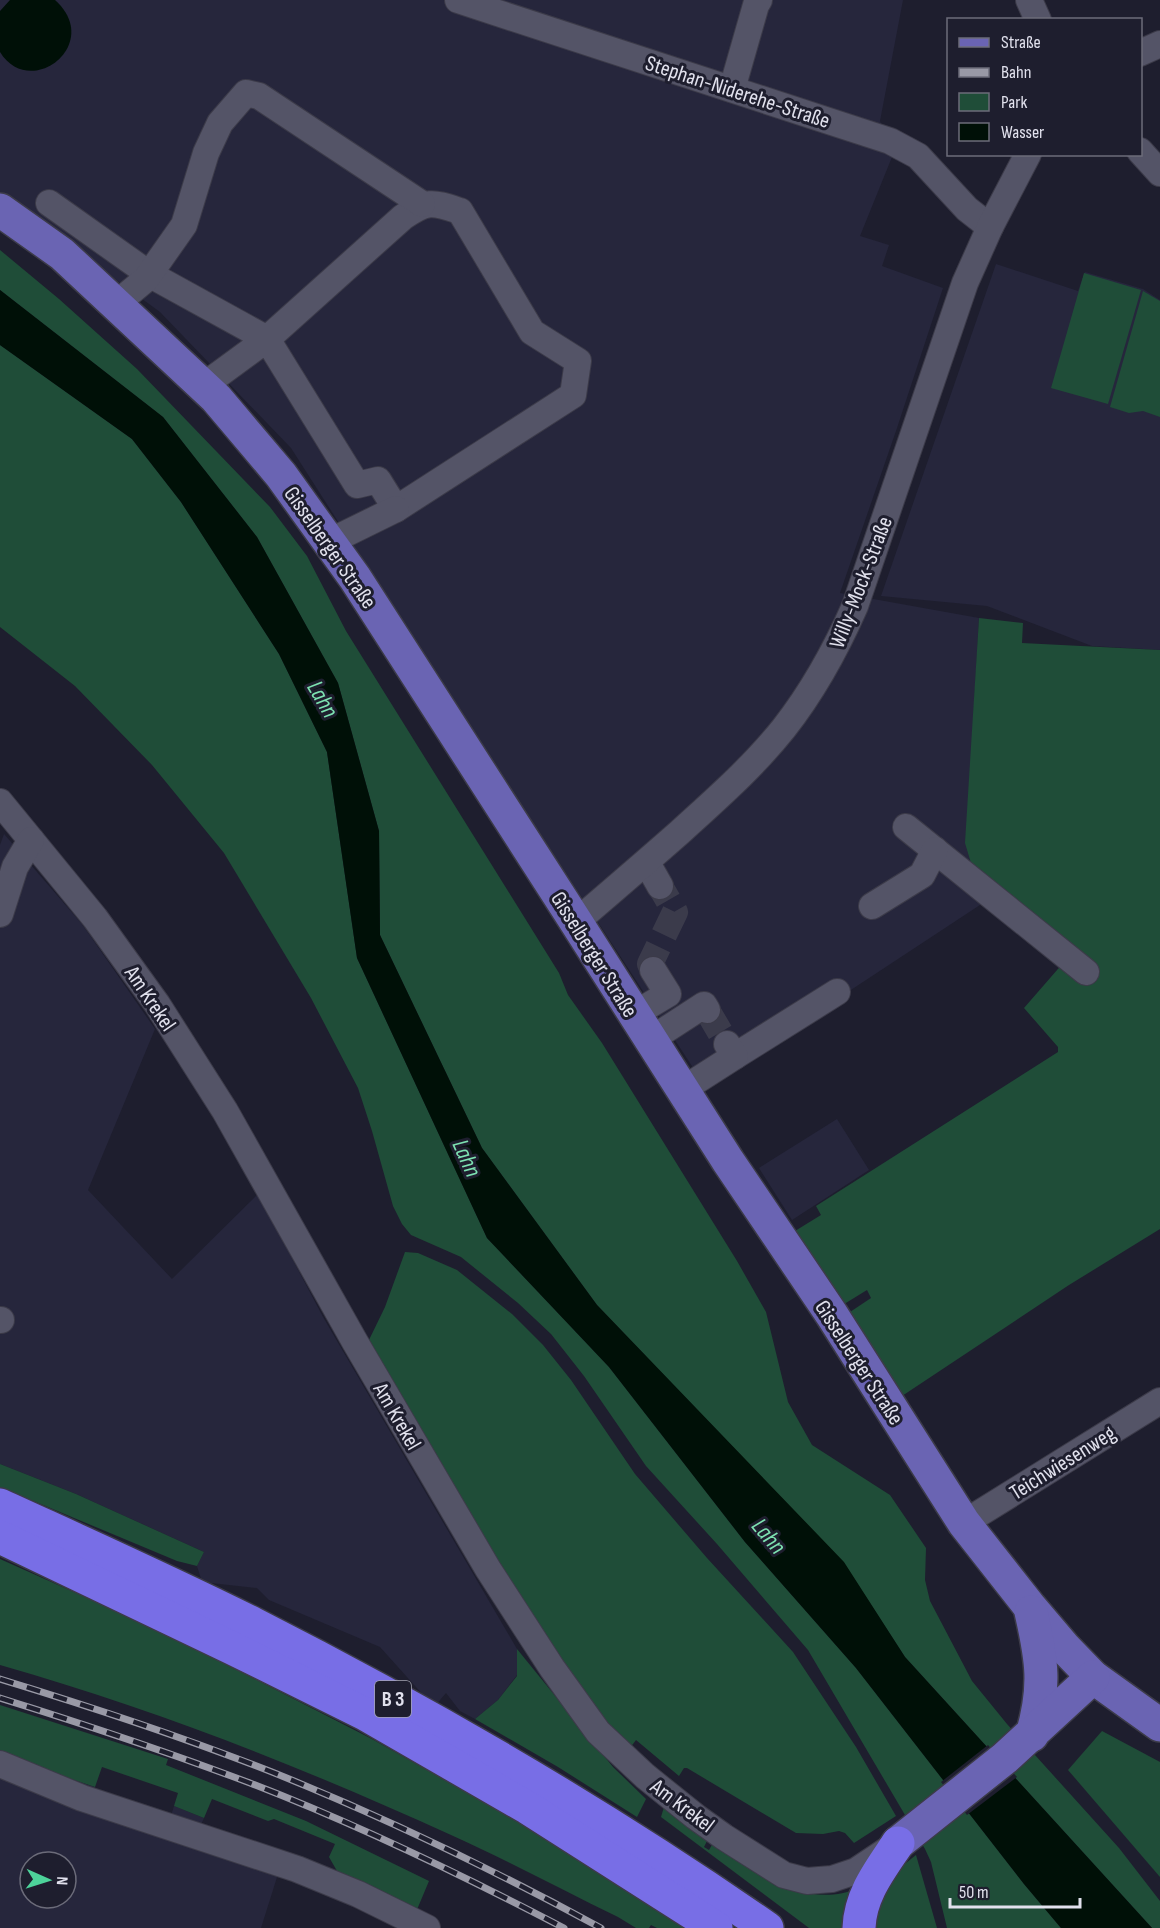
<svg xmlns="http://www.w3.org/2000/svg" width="1160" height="1928" viewBox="0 0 1160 1928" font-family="'Sofia Sans Condensed',sans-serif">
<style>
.built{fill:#26263c;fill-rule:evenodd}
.green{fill:#1f4d38}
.water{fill:#001007}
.pier{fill:#1e1e2e}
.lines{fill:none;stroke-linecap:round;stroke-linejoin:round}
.minor-tunnel{stroke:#3b3b4b;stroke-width:26;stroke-dasharray:26 13;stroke-linecap:butt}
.minor-casing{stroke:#3c3b49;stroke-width:28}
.major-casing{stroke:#3c3b49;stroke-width:36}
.highway-casing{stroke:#3c3b49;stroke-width:36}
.minor{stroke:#545467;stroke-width:26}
.major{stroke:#6a64b3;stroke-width:33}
.highway{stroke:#786ee6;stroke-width:33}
.rail-casing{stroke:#9999a6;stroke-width:7}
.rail{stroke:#1e1e2e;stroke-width:4.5;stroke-dasharray:14;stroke-linecap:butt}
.labels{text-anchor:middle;stroke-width:6;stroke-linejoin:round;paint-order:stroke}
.shield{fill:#1e1e2e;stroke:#a6a6b4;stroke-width:1.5}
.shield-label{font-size:21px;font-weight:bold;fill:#e1e1ed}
.street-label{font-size:22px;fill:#e1e1ed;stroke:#1e1e2e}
.water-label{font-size:24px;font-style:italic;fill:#7de1b1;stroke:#1e1e2e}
</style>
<rect width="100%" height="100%" fill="#1e1e2e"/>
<g class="built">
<path d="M 0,0 L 903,0 L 880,121 L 892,157 L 860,236 L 889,245 L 882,266 L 943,288 L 897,428 L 840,593 L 979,618 L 973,723 L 983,903 L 705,1086 L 424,656 L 291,448 L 160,312 L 0,195 Z"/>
<path d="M 996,264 L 1078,291 L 1085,272 L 1143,289 L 1160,300 L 1160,650 L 1092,646 L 987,606 L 881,596 Z"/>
<path d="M 4,834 L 82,924 L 155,1029 L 88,1190 L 172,1279 L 258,1194 L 323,1317 L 517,1649 L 517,1675 L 498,1700 L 475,1719 L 460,1711 L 446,1693 L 434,1707 L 380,1647 L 269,1600 L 257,1588 L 202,1582 L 197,1566 L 204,1552 L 76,1494 L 0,1464 L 0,845 Z"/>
<path d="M 837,1119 L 869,1170 L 792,1220 L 759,1168 Z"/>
<path d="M 0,1755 L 95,1787 L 93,1792 L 170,1819 L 174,1806 L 204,1818 L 200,1827 L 284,1855 L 261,1928 L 0,1928 ZM 30,1862 L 66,1862 L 66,1898 L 30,1898 Z"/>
</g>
<g class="green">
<path d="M 0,250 L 59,299 L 137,369 L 270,507 L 307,556 L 346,631 L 559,973 L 568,995 L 602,1043 L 737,1261 L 766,1312 L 788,1402 L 812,1445 L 890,1495 L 926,1548 L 925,1580 L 930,1601 L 972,1681 L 1007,1724 L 1119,1848 L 1160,1901 L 1160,1928 L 1152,1928 L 905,1657 L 843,1562 L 597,1305 L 482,1148 L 380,935 L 379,831 L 338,683 L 257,537 L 163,417 L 0,290 Z"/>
<path d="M 1084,273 L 1141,290 L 1108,404 L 1051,388 Z"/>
<path d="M 1143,291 L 1160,301 L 1160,417 L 1143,411 L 1129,413 L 1110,407 Z"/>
<path d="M 0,345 L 132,439 L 181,502 L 279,654 L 327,752 L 357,958 L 487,1238 L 609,1367 L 745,1542 L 856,1668 L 1024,1884 L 1061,1928 L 947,1928 L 931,1862 L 925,1849 L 808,1650 L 717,1544 L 646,1466 L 584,1376 L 551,1334 L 518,1303 L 461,1257 L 411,1235 L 402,1224 L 393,1206 L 372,1131 L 358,1088 L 311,998 L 224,853 L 152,765 L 75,686 L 0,627 Z"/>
<path d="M 979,618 L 1023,623 L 1022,643 L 1160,650 L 1160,1229 L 1069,1285 L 899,1398 L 847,1314 L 871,1298 L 867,1290 L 841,1306 L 795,1231 L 821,1215 L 816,1206 L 1058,1052 L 1058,1047 L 1024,1008 L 1064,962 L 983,903 L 965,843 Z"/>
<path d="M 405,1252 L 418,1253 L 457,1270 L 512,1314 L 543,1345 L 571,1380 L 635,1474 L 707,1558 L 793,1652 L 856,1747 L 896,1816 L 854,1843 L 845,1833 L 839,1831 L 823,1834 L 796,1833 L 687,1768 L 684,1768 L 679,1776 L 636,1740 L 630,1748 L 606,1725 L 553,1656 L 368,1342 L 385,1307 Z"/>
<path d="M 0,1464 L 76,1494 L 204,1552 L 197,1566 L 177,1561 L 0,1487 Z"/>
<path d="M 0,1559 L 159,1630 L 372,1739 L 520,1822 L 685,1928 L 657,1928 L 651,1925 L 649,1928 L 636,1928 L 618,1917 C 562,1890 507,1860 451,1835 C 304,1768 155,1709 0,1665 Z"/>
<path d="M 517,1649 L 613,1767 L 646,1799 L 637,1817 L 558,1767 L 475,1719 L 498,1700 L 517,1676 Z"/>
<path d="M 0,1705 L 168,1759 L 166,1765 L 306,1821 L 429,1881 L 416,1912 L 337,1871 L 329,1857 L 335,1844 L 274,1819 L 268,1821 L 212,1799 L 204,1818 L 174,1806 L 178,1793 L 102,1767 L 95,1787 L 0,1755 Z"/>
<path d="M 1102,1731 L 1160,1762 L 1160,1877 L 1068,1770 Z"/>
<path d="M 664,1807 L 708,1839 L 704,1847 L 709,1850 L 713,1843 C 758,1871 804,1911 859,1888 L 850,1928 L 809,1928 L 661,1817 Z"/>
<path d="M 916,1855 L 937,1928 L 871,1928 L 892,1874 Z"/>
</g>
<g class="water">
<path d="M 10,0 L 55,0 C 104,44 30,101 0,52 L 0,11 Z"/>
<path d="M 0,290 L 163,417 L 257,537 L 338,683 L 379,831 L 380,935 L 482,1148 L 597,1305 L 844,1562 L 905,1657 L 1152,1928 L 1061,1928 L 1024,1884 L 856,1668 L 745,1542 L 609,1367 L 487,1238 L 357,958 L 327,752 L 279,654 L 181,502 L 132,439 L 0,345 Z"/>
</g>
<path class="pier" d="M 988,1745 L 1017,1777 L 967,1815 L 941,1782 Z"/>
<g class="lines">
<g class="minor-tunnel">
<path d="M 653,970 L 650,964 L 675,912 L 660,886"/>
<path d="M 707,1010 L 727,1044"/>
</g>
<g class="minor-casing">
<g id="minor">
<path d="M 458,0 L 890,141 L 918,156 L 967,209 L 990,227"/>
<path d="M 1029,0 L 1038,20"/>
<path d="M 1140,53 L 1160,44"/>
<path d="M 732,89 L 756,5 L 759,0"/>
<path d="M 1140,151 L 1160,173"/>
<path d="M 49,203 L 149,274 L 267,339 L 357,485 L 378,480 L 396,509 L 573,395 L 578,361 L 532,332 L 460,211 C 432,202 428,200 403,217 L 267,339 L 203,386"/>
<path d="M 116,304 L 146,279 L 184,225 L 206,153 L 220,123 L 246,93 L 259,96 L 422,204"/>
<path d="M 329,542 L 396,509"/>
<path d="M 0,802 L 95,918 L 157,1004 L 225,1111 L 355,1342 L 488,1569 L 552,1668 L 598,1732 L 645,1776 L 696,1817 L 724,1837 L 784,1875 L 807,1881 L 832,1879 L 856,1871 L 892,1847"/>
<path d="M 906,827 L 1086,972"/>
<path d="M 647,863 L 660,886"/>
<path d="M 872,906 L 922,875 L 935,850"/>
<path d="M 0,914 L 15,867 L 31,840"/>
<path d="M 576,922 C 611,892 646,862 680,832 C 716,799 753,767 784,728 C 813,691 836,649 855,606 L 965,283 L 990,227 L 1028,154"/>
<path d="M 633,1015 L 668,994 L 653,970"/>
<path d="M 650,1040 L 704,1005 L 707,1010"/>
<path d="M 735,1056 L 837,992"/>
<path d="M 682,1090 L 735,1056 L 727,1044"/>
<path d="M 0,1320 L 1,1320"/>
<path d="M 964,1523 L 1160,1401"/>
<path d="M 0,1764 L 82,1798 L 297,1869 L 358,1894 L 427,1928"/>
</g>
</g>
<g class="major-casing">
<g id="major">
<path d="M 0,210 L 62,254 L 216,398 L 281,475 L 355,578 L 576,922 L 728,1161 L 832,1315 L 964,1523 L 1030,1607 L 1064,1647 L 1093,1677 L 1160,1725"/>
<path d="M 1031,1612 C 1042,1660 1046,1687 1032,1735"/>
<path d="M 898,1843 L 1005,1758 L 1093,1677"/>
</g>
</g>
<g class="highway-casing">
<g id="highway">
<path d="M 0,1505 C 85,1544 170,1582 254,1624 C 431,1714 604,1815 767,1928"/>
<path d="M 0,1537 L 232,1648 L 365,1714 L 528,1808 L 716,1928"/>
<path d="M 859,1928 C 860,1895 880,1870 898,1843"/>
</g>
</g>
<use href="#minor" class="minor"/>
<use href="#major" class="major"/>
<use href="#highway" class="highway"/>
<g class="rail-casing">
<g id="rail">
<path d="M 0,1679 C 92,1707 183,1737 272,1772 C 384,1817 494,1870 601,1928"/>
<path d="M 0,1698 C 84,1724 168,1752 250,1783 C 357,1824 462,1875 564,1928"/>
</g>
</g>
<use href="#rail" class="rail"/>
</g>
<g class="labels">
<rect class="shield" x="375" y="1681" width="36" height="36" rx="4.5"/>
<g class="shield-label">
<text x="393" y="1706">B 3</text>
</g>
<g class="street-label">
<text transform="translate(738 91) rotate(18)" y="8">Stephan-Niderehe-Straße</text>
<text transform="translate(331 547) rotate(55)" y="8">Gisselberger Straße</text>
<text transform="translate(860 582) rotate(-69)" y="8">Willy-Mock-Straße</text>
<text transform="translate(595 954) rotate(58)" y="8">Gisselberger Straße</text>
<text transform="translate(151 998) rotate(56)" y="8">Am Krekel</text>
<text transform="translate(860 1362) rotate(57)" y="8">Gisselberger Straße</text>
<text transform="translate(398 1416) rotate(60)" y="8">Am Krekel</text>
<text transform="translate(1062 1462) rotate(-32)" y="8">Teichwiesenweg</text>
<text transform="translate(683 1805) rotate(37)" y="8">Am Krekel</text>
</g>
<g class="water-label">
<text transform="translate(323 699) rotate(60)" y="8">Lahn</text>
<text transform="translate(467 1158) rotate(66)" y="8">Lahn</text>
<text transform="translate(769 1536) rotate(50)" y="8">Lahn</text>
</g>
</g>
<rect x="947" y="18" width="195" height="138" fill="#1e1e2e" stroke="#6c6c7a" stroke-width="1.5"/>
<rect x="959" y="38" width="30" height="9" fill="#6a64b3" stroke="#6c6c7a" stroke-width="1.5"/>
<text x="1001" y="48" font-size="18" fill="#e1e1ed">Straße</text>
<rect x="959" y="68" width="30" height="9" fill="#9999a6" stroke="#6c6c7a" stroke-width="1.5"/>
<text x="1001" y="78" font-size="18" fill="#e1e1ed">Bahn</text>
<rect x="959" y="93" width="30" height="18" fill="#1f4d38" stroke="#6c6c7a" stroke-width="1.5"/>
<text x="1001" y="108" font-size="18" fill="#e1e1ed">Park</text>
<rect x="959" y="123" width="30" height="18" fill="#001007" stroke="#6c6c7a" stroke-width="1.5"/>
<text x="1001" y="138" font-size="18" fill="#e1e1ed">Wasser</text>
<g transform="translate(48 1880) rotate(93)"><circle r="28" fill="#1e1e2e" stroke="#6c6c7a" stroke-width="1.5"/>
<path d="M0-4.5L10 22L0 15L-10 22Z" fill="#4dd39a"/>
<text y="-9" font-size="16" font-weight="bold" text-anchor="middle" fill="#e1e1ed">N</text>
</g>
<path d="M950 1898v9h130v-9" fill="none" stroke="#e1e1ed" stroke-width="3"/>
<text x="959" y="1898" font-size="18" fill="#e1e1ed" stroke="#1e1e2e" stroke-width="4.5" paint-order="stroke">50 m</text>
</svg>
